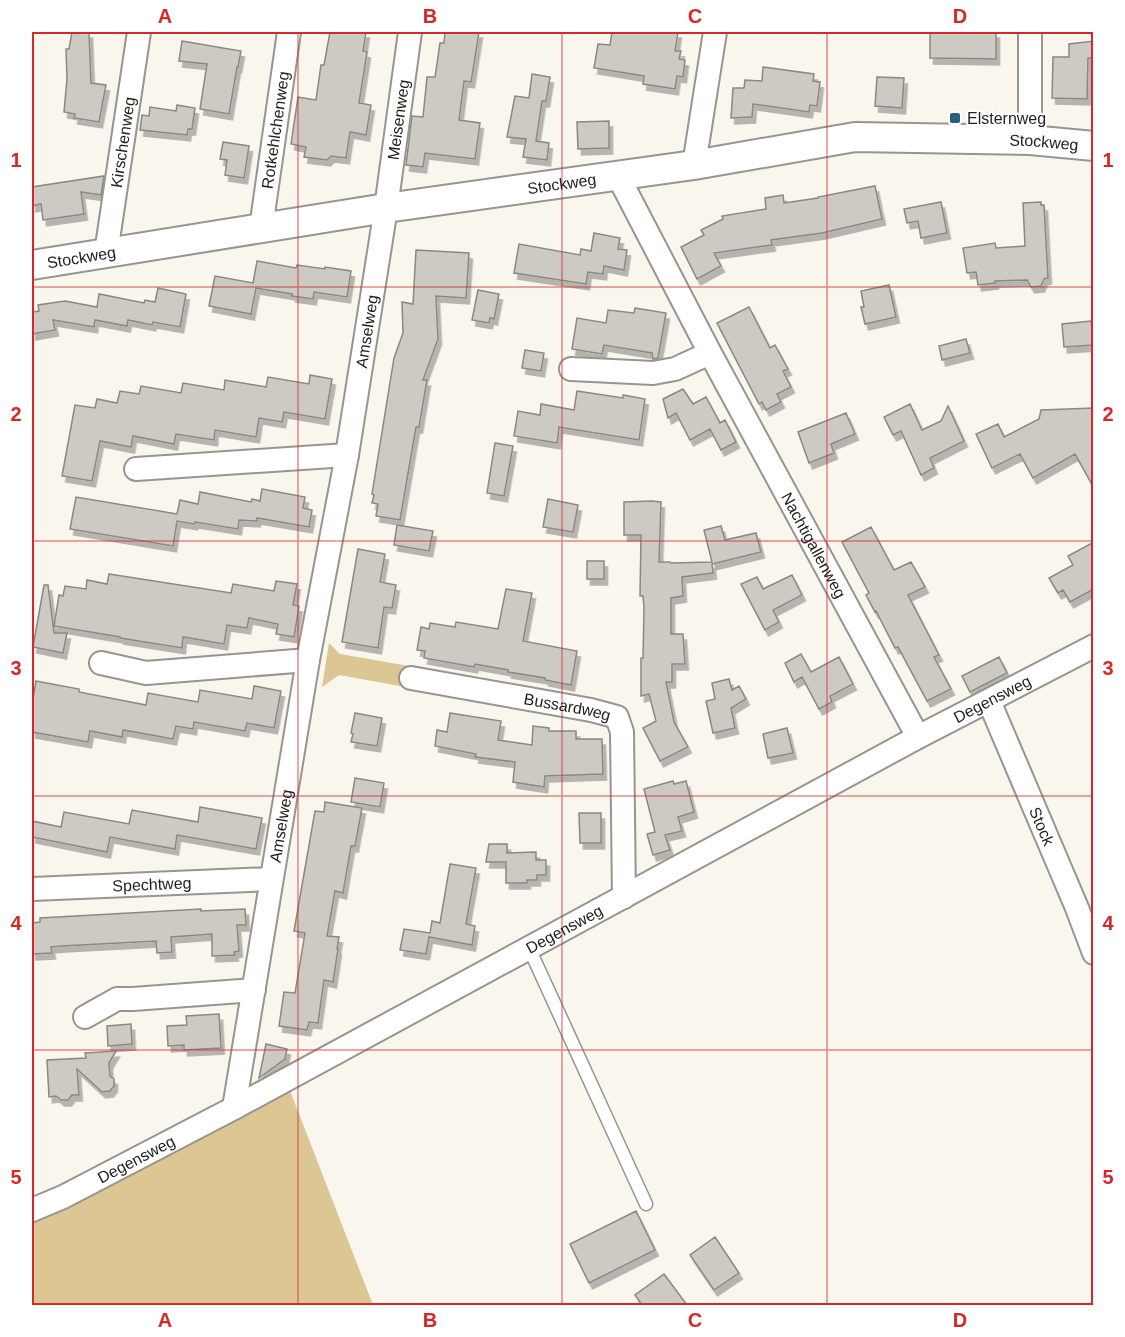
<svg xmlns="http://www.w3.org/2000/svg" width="1125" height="1337" viewBox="0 0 1125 1337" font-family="Helvetica,sans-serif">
	<defs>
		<filter id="shadow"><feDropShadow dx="3.5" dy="6" stdDeviation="0" flood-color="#0004"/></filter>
	</defs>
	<rect width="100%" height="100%" fill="#f9f6ee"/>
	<path fill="#dcc693" d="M329,643L340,654L415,667L411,688L339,675L322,687Z
		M289,1088L373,1305H32V1221L61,1210Z"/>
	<path fill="#cdcac3" stroke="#8b8882" stroke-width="1.5" filter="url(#shadow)" d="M72,32H89L91,83L106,85L99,122L74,118L75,114L64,112L67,79L66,49H69Z
		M330,32H366L363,51L367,52L359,103L371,105L366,135L350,132L346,158L331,156L327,160L304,157L306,147L291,144L298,97L316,100L321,65H324Z
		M445,32H479L471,82L464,81L459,120L480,123L475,159L425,153L423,167L406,165L412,116L423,117L427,77H435L440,43H444Z
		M612,32H678L675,51H681L679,59L685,60L683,77L677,76L675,89L643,84L644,76L594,68L598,44L610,45Z
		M930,32H996V59L930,58Z
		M182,41L241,51L238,67H237L229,114L200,109L207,64L179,61Z
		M1094,41V58H1088L1087,99L1052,98L1053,57H1069V44Z
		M763,67L814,74L813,81L820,82L817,106L810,105L809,112L753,104L752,117L731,118L733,88H744L745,80L762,81Z
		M532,74L550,77L546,101H542L536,141L549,143L547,160L523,157L526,139L507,137L515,96L529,98Z
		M877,77L904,78L902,108L875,106Z
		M177,105L195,108L192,129H188L187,135L140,130L142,115L149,116L150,107L176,111Z
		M609,121V148L578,149L577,122Z
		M223,142L249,146L244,178L225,175L227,160L220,159Z
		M104,176L101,195L81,192L84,214L43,220L41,204L32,206V187Z
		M875,186L882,219L822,233L771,240L772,245L714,253L721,266L697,279L681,247L704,235L701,230L723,219L722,216L766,209L765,198L783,195L784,203L818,198V197Z
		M941,202L947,233L921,238L918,221L907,223L904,209Z
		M1041,202V205H1044L1048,278L1044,279L1041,286L1031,287L1027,280L995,281V283L978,285L976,272L967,273L963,248L995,243L996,248L1025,246L1023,203Z
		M594,233L620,238L618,249L627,250L624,270L604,266L603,274L588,272L586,284L514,273L519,244L580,255L581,249L591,251Z
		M416,250L469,253L466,298L436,296L438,339L423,380H427L419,427H416L400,520L376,516L378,504L372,503L374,495L372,494L394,358L403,333L402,302L413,304Z
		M257,261L296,268L297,265L325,269V267L351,271L347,297L314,292L313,299L292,296V294L256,288L251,314L209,306L215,276L253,283Z
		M889,285L896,317L865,324L861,307H864L861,291Z
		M158,288L186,294L180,327L153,322L152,325L128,320L127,326L95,320L94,327L53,320L55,330L32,334V312L39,311L38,305L65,301L97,307L99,294L144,303L145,300L155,302Z
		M478,290L499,294L494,319L490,318L489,323L472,320Z
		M749,307L770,348L775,345L788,369L783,371L791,387L777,394L781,402L766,410L762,402L759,404L717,323Z
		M635,308L666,313L658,358L653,359L652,353L604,345L602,354L572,349L577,318L606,323L608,310L634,313Z
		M1091,321L1094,345L1064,347L1062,324Z
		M966,339L970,353L942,360L939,346Z
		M525,350L544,353L541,371L522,368Z
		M310,375L332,379L325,419L284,412L282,422L259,418L256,437L215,430L214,440L176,434L174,444L133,436L131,447L100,441L92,481L62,476L75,405L95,408L97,399L117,403L120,391L139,394L141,386L181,393L183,383L224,390L225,380L266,387L268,377L309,384Z
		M683,389L693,404L706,397L720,423L725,420L736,442L721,450L710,429L690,440L676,413L668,418L663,399Z
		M577,391L623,398V395L645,399L639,440L559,427L557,443L514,436L518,411L540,415L541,404L574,410Z
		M910,404L922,430L941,421L948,406L964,441L930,458L934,468L921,475L901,431L893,435L884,417Z
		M1094,408V488L1075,454L1033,478L1020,454L992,468L976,434L998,424L1004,437L1039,419L1041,410Z
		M846,413L855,434L831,444L834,453L809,463L798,432Z
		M495,443L513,446L504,496L487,493Z
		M262,489L305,497L303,508L312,510L309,527L257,518V521L239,520L238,529L195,522L194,524L177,521L173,546L70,529L76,497L177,514L180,500L198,504L200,492L251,502L252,499L260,501Z
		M548,499L578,505L573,532L543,527Z
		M652,501L661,502L659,562H670L671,563L712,562L704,530L721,526L725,540L756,533L761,552L712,564L713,573L682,577L683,596L671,598V634H683L685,664H672V682H666L674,722L688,747L660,761L643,728L656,721L649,694L641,696V658H643L644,606L643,596H640L641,535H624V502Z
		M397,525L433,531L429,551L394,545Z
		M871,527L894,570L911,562L925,587L908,595L939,655L934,657L951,689L927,701L898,647L895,648L876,611L875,612L866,595L869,593L842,542Z
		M1094,542V589L1070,602L1063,590L1058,593L1049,578L1073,565L1068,556Z
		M358,549L385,554L380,582L396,585L392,608L384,607L378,648L342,642Z
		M587,561H604V579H587Z
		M109,574L231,593L233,584L274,591L276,581L297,584L293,605L299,606L294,637L276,634L278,624L249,618L247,628L227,625L224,644L183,637L182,648L120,638V637L54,626L59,595L63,596L65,586L86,589L87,580L107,584Z
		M792,575L802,595L773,610L779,622L765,630L741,584L757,577L763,589Z
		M44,585H48L54,633H67L63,653L33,647Z
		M506,589L532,593L523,641L577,651L571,685L545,680V678L508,672V670L475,664L474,667L424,658L425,651L417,650L421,627L429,629L430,623L455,627L456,622L498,629Z
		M801,654L811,672L839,657L853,684L830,696L832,702L819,709L802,677L794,682L785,663Z
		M999,657L1007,673L970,692L962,676Z
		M729,679L732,690L739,686L746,699L731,708L735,728L713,733L706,701L715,699L712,683Z
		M36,681L79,689V692L146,705L148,693L198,702L200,690L252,699L254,686L281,691L274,728L247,723L245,731L194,722L193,729L176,726L173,739L123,730L122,737L90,731L88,742L32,732V704Z
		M355,713L382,718L377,746L351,742L353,734L351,733Z
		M450,713L501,721L498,740L532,745L533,726L549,728V731H576V739H602L603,774L545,776L544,787L513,782L515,762L475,757L476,754L435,746L437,730L447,732Z
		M787,728L793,753L768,758L763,734Z
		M355,778L384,783L380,807L351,802Z
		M673,781L674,784L686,781L694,812L678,817L682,831L665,835L670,850L653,855L647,834L655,832L644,789Z
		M325,802L362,808L355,846H351L343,893L335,891L327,936L339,937L337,949H338L333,982L324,980L318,1023L309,1022L307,1030L279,1026L284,992L295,993L305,933L294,931L315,811L324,812Z
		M200,807L262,818L256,849L177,835L175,849L110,837L107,852L32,837V821L61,827L64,812L129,824L132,810L198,822Z
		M579,813H601V843H580Z
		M489,844H507V853L536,852V860H546V875H537V880H527V883H506V862H486Z
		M450,864L476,868L466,924L475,926L472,945L429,937L426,954L400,950L404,929L430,933L432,921L440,923Z
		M201,909V911L245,909L246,925H237L239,951L234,952L235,955L212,956V934L171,937L172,952L157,953L156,941L62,946L51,947L52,953L32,954V923L40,922V918Z
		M219,1014L221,1048L184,1050V1045L168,1046L167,1026L187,1025L186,1016Z
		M131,1024L132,1044L108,1046L107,1026Z
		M266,1044L287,1049L285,1059L259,1078Z
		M116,1051L109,1063L110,1076L114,1079V1086L110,1091L102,1092L77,1069L79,1095H72L68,1100H61L56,1096L49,1097L47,1060L86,1058L85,1053Z
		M636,1211L655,1250L589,1283L570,1244Z
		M715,1237L739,1273L714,1290L690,1255Z
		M664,1274L687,1305H642L635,1295Z"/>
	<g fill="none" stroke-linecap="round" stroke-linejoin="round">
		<g stroke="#98958e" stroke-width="15">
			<path id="service" d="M529,948L646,1204"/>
		</g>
		<g stroke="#98958e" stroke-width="26">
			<g id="minor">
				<path d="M1030,32V140"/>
				<path d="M694,165L715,32"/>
				<path id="s1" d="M618,176L710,353L918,737"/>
				<path id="s2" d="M261,228L289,32"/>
				<path id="s3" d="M106,253L139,32"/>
				<path d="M571,369L653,373L675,369L710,353"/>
				<path d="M136,469L347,455"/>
				<path d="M101,663L146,673L308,660"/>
				<path id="s4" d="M411,678L591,710L617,717L622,732L624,897"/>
				<path id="s5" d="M989,701L1077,908L1094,953"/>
				<path id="s6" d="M32,889L271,879"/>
				<path d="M85,1017L117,999H133L254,990"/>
				<path id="s7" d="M234,1108L308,660L347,455L386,208L410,32"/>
				<path id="s8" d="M32,1210L63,1197L234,1108L918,737L1094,646"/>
			</g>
		</g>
		<g stroke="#98958e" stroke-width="32">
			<g id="tertiary">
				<path id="s9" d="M32,265L386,208L694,165L855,137L1030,140L1094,146"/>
			</g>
		</g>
		<use href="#service" stroke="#fff" stroke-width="12"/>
		<use href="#minor" stroke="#fff" stroke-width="22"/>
		<use href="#tertiary" stroke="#fff" stroke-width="28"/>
	</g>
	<path fill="none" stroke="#d62828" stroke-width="1.5" stroke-opacity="0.55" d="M298,32V1306M562,32V1306M827,32V1306M32,287H1094M32,541H1094M32,796H1094M32,1050H1094"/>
	<rect fill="#2c5d7b" stroke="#fff" stroke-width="2" x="949" y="112" width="12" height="12" rx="3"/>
	<g text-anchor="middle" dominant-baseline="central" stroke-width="4.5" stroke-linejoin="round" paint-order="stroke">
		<g font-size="16" fill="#1f1e1c" stroke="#fff" text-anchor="start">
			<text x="967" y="118">Elsternweg</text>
		</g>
		<g font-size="16" fill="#1f1e1c" stroke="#fff">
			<text stroke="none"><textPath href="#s7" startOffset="1002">Meisenweg</textPath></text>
			<text stroke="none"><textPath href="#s2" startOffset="99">Rotkehlchenweg</textPath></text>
			<text stroke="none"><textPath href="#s3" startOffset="112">Kirschenweg</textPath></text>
			<text stroke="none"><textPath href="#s9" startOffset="1022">Stockweg</textPath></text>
			<text stroke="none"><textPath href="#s9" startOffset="536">Stockweg</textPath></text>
			<text stroke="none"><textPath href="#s9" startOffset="50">Stockweg</textPath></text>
			<text stroke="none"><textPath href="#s7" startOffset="788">Amselweg</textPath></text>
			<text stroke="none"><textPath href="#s1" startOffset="418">Nachtigallenweg</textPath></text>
			<text stroke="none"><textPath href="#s8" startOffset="1088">Degensweg</textPath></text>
			<text stroke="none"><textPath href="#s4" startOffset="159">Bussardweg</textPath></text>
			<text stroke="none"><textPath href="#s7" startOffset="286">Amselweg</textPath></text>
			<text stroke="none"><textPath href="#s5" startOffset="136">Stock</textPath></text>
			<text stroke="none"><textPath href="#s6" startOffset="120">Spechtweg</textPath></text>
			<text stroke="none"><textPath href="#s8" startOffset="602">Degensweg</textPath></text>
			<text stroke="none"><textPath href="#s8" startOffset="116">Degensweg</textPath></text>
		</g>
	</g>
	<rect width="1125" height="1337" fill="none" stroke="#ffffff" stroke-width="66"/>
	<rect x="33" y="33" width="1059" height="1271" fill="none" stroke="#d62828" stroke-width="2"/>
	<g font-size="20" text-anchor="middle" font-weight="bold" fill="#d62828">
		<text x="165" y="23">A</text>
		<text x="430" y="23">B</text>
		<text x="695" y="23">C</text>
		<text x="960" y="23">D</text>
		<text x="16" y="167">1</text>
		<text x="1108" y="167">1</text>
		<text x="16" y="421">2</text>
		<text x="1108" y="421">2</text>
		<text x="16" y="675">3</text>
		<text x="1108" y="675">3</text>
		<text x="16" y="930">4</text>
		<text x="1108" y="930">4</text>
		<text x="16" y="1184">5</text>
		<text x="1108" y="1184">5</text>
		<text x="165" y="1327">A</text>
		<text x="430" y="1327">B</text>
		<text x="695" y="1327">C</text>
		<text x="960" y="1327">D</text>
	</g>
</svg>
